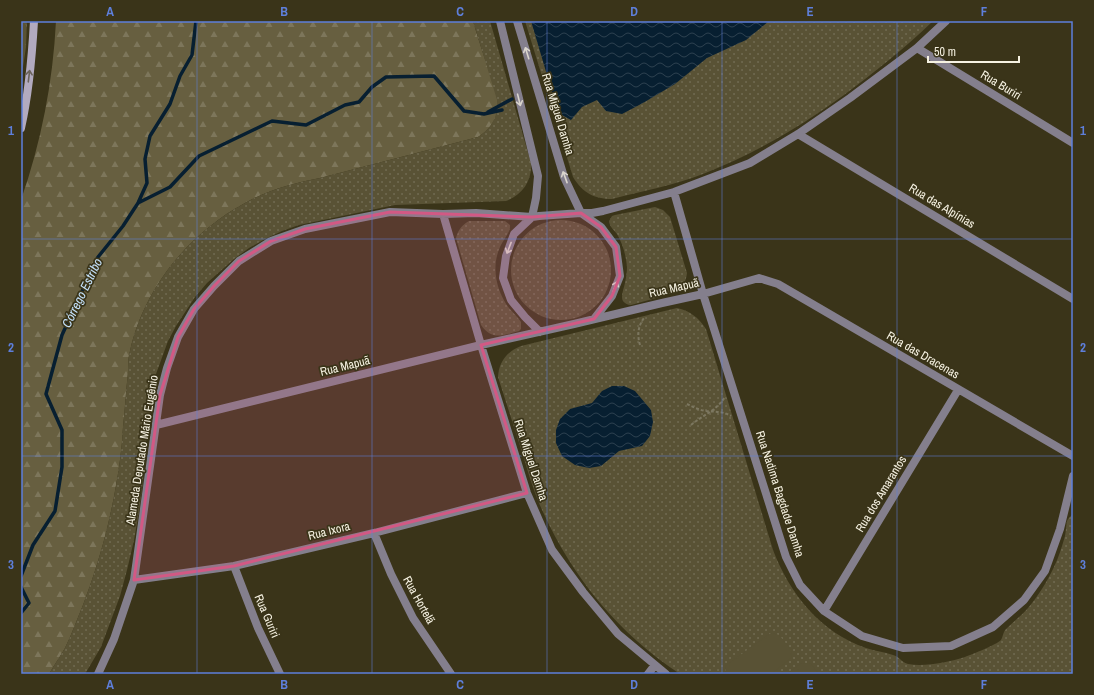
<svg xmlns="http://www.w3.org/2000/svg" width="1094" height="695" viewBox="0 0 1094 695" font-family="'Archivo Narrow',sans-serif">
	<defs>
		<pattern id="grass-tufts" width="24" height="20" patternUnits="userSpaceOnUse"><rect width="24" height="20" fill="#595235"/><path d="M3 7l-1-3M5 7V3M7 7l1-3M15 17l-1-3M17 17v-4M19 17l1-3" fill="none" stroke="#716b52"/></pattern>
		<pattern id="forest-firs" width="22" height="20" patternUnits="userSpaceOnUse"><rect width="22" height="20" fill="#675f40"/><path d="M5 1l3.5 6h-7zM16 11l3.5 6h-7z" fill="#7d765b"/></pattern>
		<pattern id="park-dots" width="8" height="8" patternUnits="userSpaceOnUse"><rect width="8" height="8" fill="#595235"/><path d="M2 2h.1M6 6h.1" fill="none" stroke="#716b52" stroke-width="1.8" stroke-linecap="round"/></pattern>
		<pattern id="water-waves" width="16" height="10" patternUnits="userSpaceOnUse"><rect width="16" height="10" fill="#071f31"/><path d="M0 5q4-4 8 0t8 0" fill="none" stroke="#2c404f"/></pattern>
	</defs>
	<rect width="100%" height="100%" fill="#3a3419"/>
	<path fill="url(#grass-tufts)" d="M21,21H27L26,47L21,80Z"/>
	<path fill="url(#forest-firs)" d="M56,21H473C478,39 484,56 490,74C493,85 498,96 498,107C497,120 489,130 478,137L320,178C294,183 268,190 245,203C189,233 144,288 130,351C128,358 128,365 128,372C126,390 125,409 123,427C122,448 119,470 115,491C108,530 97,568 83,605C77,619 72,634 65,648C60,657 54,665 49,674H21V200C41,143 53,82 56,21Z"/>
	<path fill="url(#park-dots)" d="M473,21H490L531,163C532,181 523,194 506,201L395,205L299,225L282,231L265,239L249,248L234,259L207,283L195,297L176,326L168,341L156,374L145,450L143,481L139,511L134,540L127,570L120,596L101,647L85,674H49C54,665 60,657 65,648C72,634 77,619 83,605C97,568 108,530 115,491C119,470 122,448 123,427C125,409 126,390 128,372C128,365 128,358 130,351C144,288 189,233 245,203C268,190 294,183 320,178L478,137C492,128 498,117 497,100Z
		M525,21H933C905,48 875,72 844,95C800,127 754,154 703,174C674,185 643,191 612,199C594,199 583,193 573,177Z
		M655,207L663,210L670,217L687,273C685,292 671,293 656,298C648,300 639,303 631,305C617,303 623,292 625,283C626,278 627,272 627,267C626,256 623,244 617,234C614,230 609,226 609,221L612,216L615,215Z
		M511 270a50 50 0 1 1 100 0a50 50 0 1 1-100 0Z
		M469,221H505L510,225C511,232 503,240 500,247C491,267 496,291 509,308C513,313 518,317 521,322V329L519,331C503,335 492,341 481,325L456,238C458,230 462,225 469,221Z
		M677,308C690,311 698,317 706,329L773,550C790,594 820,632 866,648C875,651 884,652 893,655C899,656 902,663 908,664C925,667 949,662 965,657C973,654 996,645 1001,640C1003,637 1003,632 1006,629C1013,622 1021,616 1028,608C1038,596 1047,582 1054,567C1059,557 1062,546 1065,536C1066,531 1066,525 1067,521C1068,518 1071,516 1073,514V674H680C619,634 573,578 543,512C534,493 528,472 522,452C514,427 506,402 498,377C499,362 506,352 521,346Z"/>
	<path fill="#595235" d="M771,633L779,635L792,651L791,658L771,674H726L725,666Z
		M802,663L811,664L819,674H786Z"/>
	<path fill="url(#water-waves)" d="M531,21H769L746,40L707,58L675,84L643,103L622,114L606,111L597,100L582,107L571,120L560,114L555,102Z
		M612,386H624L635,391L651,410L653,422L650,436L642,446L619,451L601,466L589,468L575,465L562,456L556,443V430L560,419L570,409L592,403L602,391Z"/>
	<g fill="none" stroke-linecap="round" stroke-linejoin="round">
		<path stroke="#071f31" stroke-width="3.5" d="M488,112L512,99
			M138,203L170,187L199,156L272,121L306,125L345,105L359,102L372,87L386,77L434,76L464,111L484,114L502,110
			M21,576L33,545L55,511L62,467V430L46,394L62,335L98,257L123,226L138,203L147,183L145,159L150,136L170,104L180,76L192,55L196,21
			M21,587L29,603L21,613"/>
		<path stroke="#7c7760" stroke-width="2" stroke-dasharray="3 2" stroke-linecap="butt" d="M640,345C637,335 638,326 644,318
			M687,404C693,407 699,410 706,411C715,412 723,411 731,416
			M691,425C703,415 716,411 725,397"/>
		<path stroke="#847f8d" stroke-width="8" d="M500,21L538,176L536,198L532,217
			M517,21L564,177L581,213L601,227L616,247L620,276L612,296L594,319
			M917,48L1073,143
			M798,134L1073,299
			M674,192L703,294L786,557L800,585L824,611L862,636L903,648L951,646L993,627L1024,600L1045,571L1060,529L1073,476
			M443,214L481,345L527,493L552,550L583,592L618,634L666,674
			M540,332L525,317L511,300L503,278L506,256L514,234L532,217L539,216L581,213H592L603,211L674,192L750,163L798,134L850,98L917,48L946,21
			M156,425L481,345L574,324L662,303L703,294L759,278L778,284L1073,456
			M374,533L391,574L413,618L451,674
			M234,566L258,628L280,674
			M134,580L234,566L374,533L527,493
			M824,611L958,390
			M98,674L114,639L134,580L160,395L167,368L178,337L194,309L214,286L239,261L271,241L305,229L390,212L443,214L476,213L532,217
			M648,674L655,665"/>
		<path stroke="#b2aabf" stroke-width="8" d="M21,128C29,93 32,57 34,21"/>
	</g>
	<defs><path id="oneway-shaft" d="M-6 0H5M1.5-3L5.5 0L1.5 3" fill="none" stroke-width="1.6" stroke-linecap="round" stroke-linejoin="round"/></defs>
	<g stroke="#dad5cd">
		<use href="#oneway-shaft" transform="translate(527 53) rotate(-107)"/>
		<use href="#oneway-shaft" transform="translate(519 100) rotate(76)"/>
		<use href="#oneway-shaft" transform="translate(565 177) rotate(-110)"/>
		<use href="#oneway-shaft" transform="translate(509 248) rotate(111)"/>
		<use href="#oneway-shaft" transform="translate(615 287) rotate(-69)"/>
	</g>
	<use stroke="#6a635b" href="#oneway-shaft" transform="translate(29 76) rotate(-83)"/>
	<path fill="#d25984" fill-opacity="0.2" stroke="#d25984" stroke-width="3" stroke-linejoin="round" d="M390,212L532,217L581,213L601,227L616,247L620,276L612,296L594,319L481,345L527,493L234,566L134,580L160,395L178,337L194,309L214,286L239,261L271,241L305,229Z"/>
	<path fill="none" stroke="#5e7fdb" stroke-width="1" stroke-opacity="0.55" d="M197,21V674M372,21V674M547,21V674M722,21V674M897,21V674M21,239H1073M21,456H1073"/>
	<g text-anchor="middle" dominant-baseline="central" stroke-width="3.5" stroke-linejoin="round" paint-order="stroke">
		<g font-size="12" fill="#f6f2e2" stroke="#3a3419">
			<text transform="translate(1001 85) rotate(31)">Rua Buriri</text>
			<text transform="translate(558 114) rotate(73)">Rua Miguel Damha</text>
			<text transform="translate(942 206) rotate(31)">Rua das Alpínias</text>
			<text transform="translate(674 288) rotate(-13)">Rua Mapuã</text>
			<text transform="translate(923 355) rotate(30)">Rua das Dracenas</text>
			<text transform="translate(345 366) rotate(-14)">Rua Mapuã</text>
			<text transform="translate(142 450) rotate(-81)">Alameda Deputado Mário Eugênio</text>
			<text transform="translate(531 460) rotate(72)">Rua Miguel Damha</text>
			<text transform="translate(780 494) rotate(72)">Rua Nadima Bagdade Damha</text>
			<text transform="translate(881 494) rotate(-59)">Rua dos Amarantos</text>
			<text transform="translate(329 531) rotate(-14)">Rua Ixora</text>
			<text transform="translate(419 600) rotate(61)">Rua Hortelã</text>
			<text transform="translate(267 616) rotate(67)">Rua Guriri</text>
		</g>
		<g font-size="13" font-style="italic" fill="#c5e2fb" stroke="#3a3419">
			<text transform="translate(82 293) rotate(-64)">Córrego Estribo</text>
		</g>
	</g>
	<rect width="1094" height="695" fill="none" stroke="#3a3419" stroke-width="44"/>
	<path d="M928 56v6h91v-6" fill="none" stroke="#f6f2e2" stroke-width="2"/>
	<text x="934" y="56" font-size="12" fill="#f6f2e2" stroke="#3a3419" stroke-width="3" paint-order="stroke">50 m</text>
	<rect x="22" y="22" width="1050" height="651" fill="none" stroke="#5e7fdb" stroke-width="1.5"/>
	<g font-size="13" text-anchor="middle" font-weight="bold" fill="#5e7fdb">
		<text x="110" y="16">A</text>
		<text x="284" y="16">B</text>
		<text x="460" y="16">C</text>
		<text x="634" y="16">D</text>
		<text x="810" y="16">E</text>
		<text x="984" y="16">F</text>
		<text x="11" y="135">1</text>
		<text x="1083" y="135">1</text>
		<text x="11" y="352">2</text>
		<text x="1083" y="352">2</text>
		<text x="11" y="569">3</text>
		<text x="1083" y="569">3</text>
		<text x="110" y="689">A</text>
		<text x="284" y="689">B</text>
		<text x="460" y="689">C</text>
		<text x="634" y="689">D</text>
		<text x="810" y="689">E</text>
		<text x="984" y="689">F</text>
	</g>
</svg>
